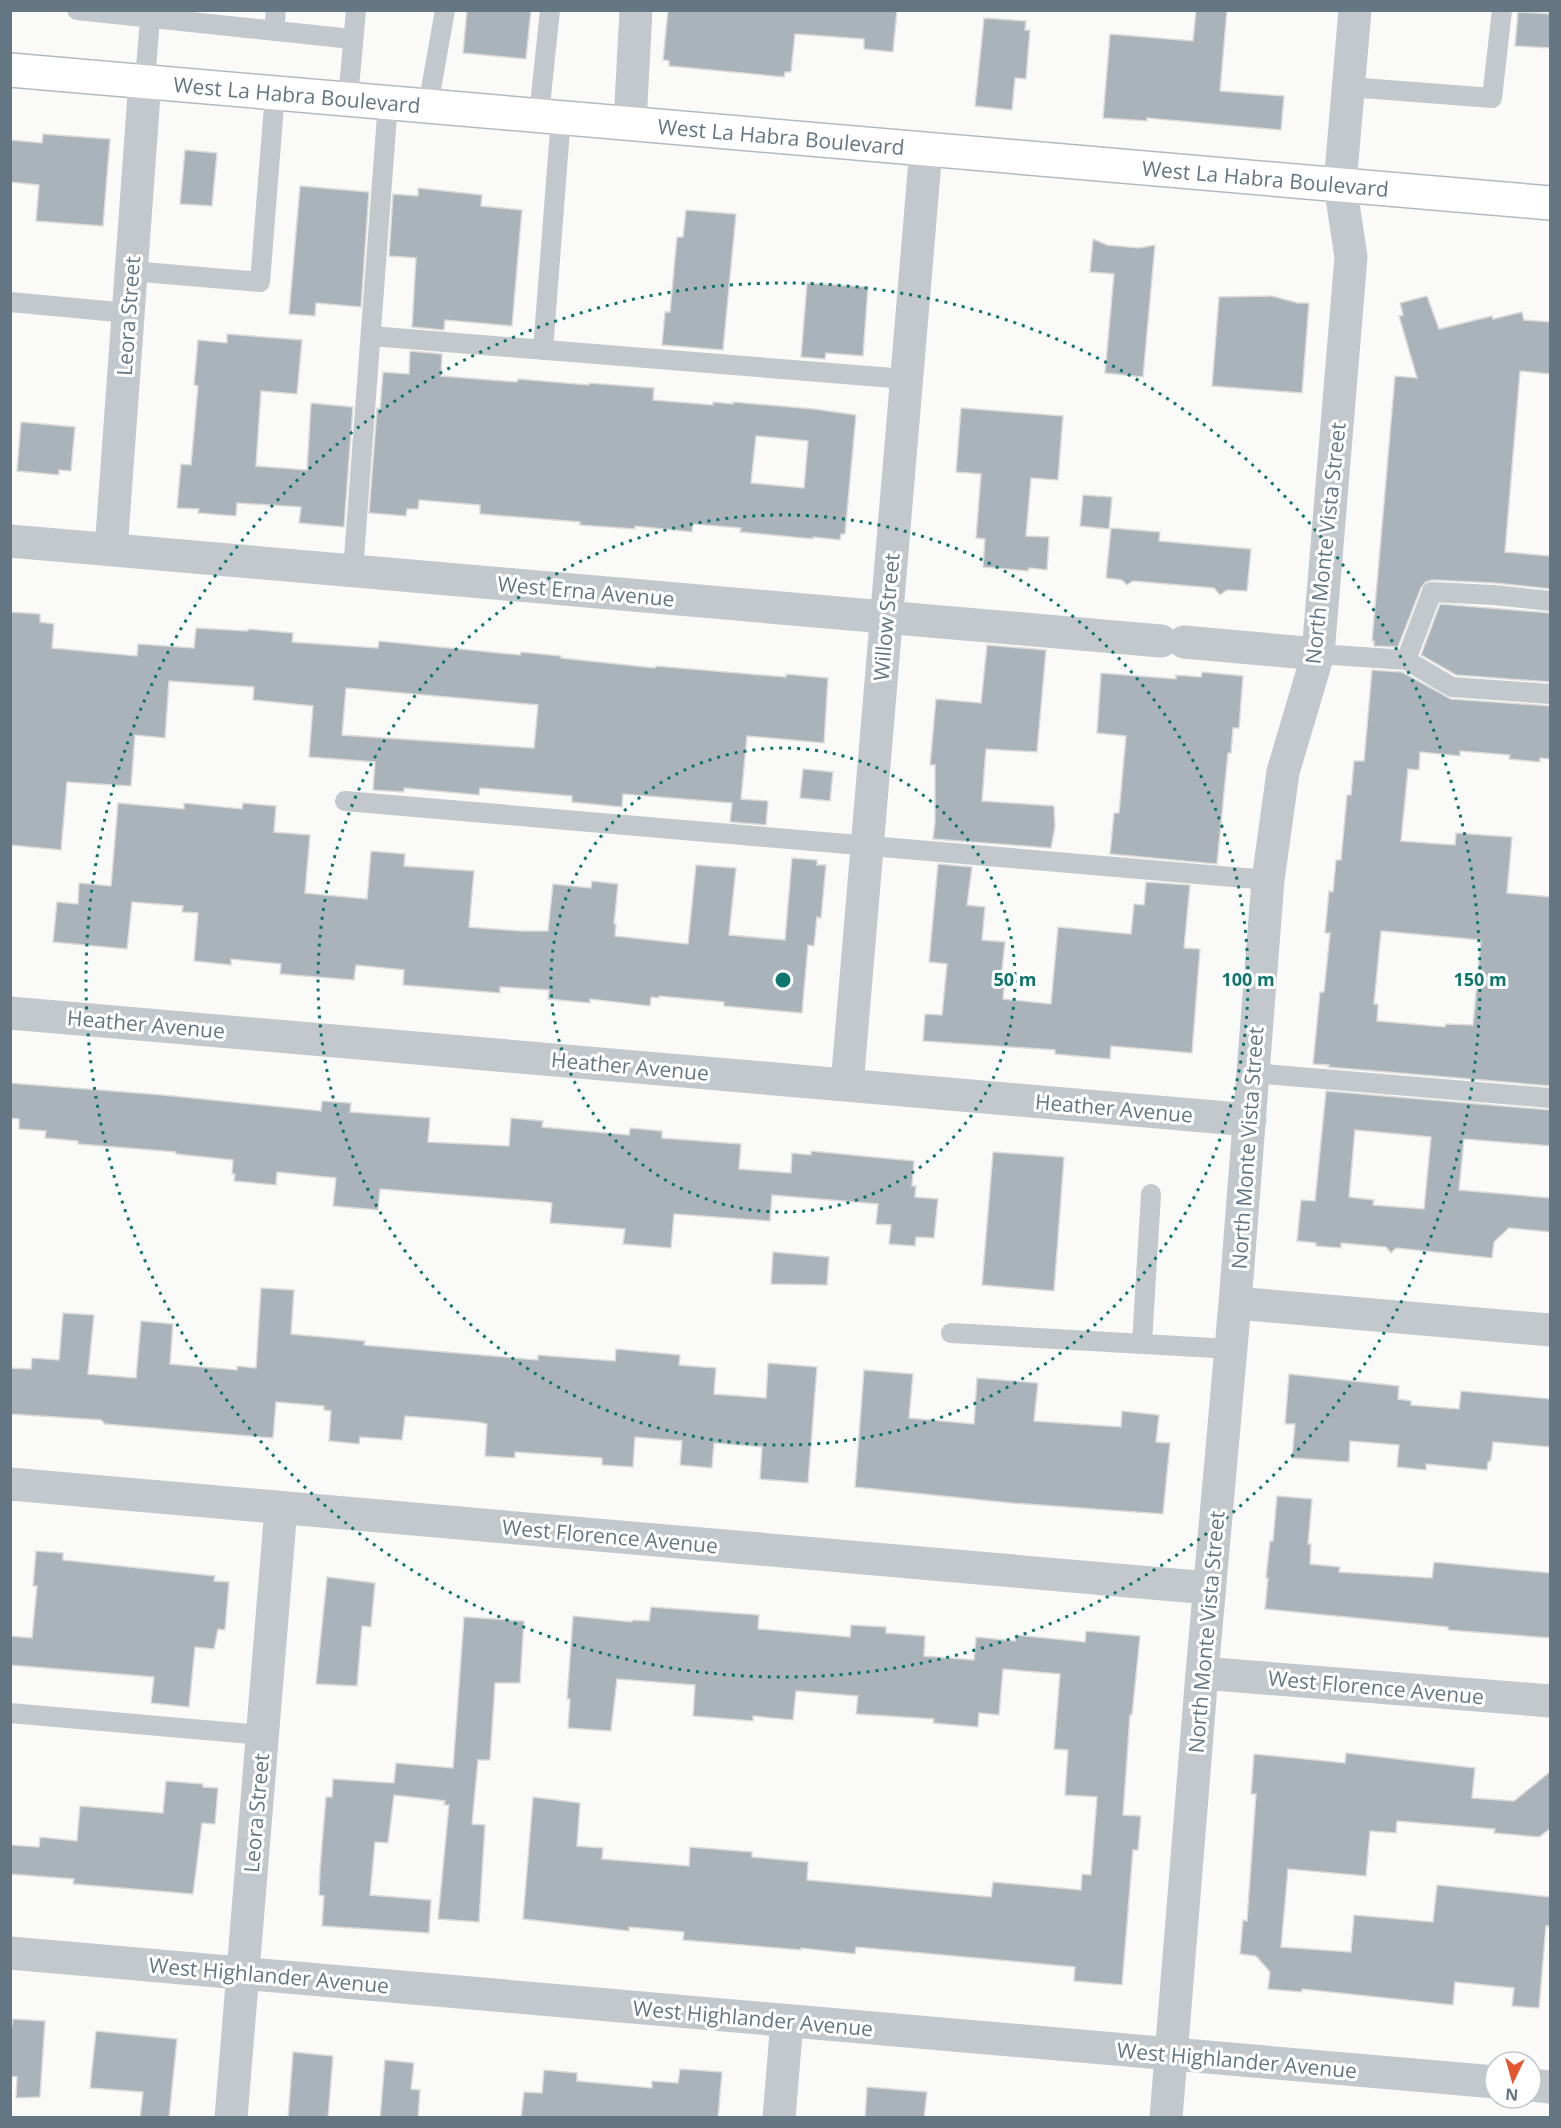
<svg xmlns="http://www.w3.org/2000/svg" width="1561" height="2128" viewBox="0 0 1561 2128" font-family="'Open Sans',sans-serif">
	<rect width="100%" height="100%" fill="#fafaf8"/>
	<path fill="#aab3b9" stroke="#dcdcda" stroke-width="1.5" fill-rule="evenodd" d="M467,10H531L526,59L463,53Z
		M668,10H897L893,52L864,49V39L795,34L791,72H785L784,77L669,66V61L663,60Z
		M1196,10H1227L1220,91L1284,96L1281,130L1147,118V121L1103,118L1110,34L1193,41Z
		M1518,12L1551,14V48L1515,46Z
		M984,18L1026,21L1025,30H1030L1026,79L1015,78L1012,110L975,106Z
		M43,134L110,139L103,226L36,221L39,185L10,182V140L42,143Z
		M185,150L217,153L212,206L180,204Z
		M300,186L369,192L361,307L316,303L315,316L289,314Z
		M418,188L482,195L481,206L522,210L512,326L445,320L444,330L412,327L416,258L389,256L393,194L418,196Z
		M686,210L736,214L723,350L662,345L665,312H670L677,237H683Z
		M1093,239L1107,245L1139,248L1155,245L1143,377L1105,373L1114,274L1090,272Z
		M807,283L868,287L863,356L826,353L825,359L801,357Z
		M1272,296L1298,303H1309L1302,393L1212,386L1219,297Z
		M1427,296L1439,329L1492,316L1493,319L1522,312L1524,320L1551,322V374L1520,371L1505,552L1551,556V589L1495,583L1433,580L1426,582L1421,588L1398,647L1374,646V641H1372L1395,376L1417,378L1399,316L1403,315L1400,303Z
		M227,334L302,340L297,394L261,391L256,466L307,470L311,403L353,407L344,527L299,523L301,507L237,503L236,516L198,513L199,509L177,508L181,464L191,465L198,386L194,385L198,340L227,343Z
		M410,351L442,354L441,376L517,382L518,379L589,385V383L654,388L653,400L713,405V402L733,404V402L814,409L856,415L845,534H841L840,540L813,537V539L740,532L741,528L693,524L692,532L635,526V529L580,525V522L480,514V505L419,500L418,509H407L406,516L369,513L377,408L380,409L383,372L409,374ZM756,436L808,441L804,488L751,483Z
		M961,408L1063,416L1058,480L1031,478L1026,536L1049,537L1047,570L1029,568L1028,571L983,567L985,539L976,538L981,474L956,472Z
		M21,422L75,427L71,471L59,470V475L17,471Z
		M1083,495L1112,497L1109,529L1080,526Z
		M1111,528L1160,532L1159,541L1251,549L1247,591L1227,590L1220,595L1214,588L1133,581L1127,585L1122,580L1106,578Z
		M1440,604L1551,613V682L1456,675L1421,655Z
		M10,612L40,614V622L54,624L52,648L137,656L138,644L194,648L196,628L248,631V629L293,633L292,642L378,648L379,641L520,655L521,652L561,656V658L655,668L656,666L786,677V674L828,678L824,743L747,736L741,799L768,801L766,825L730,822L732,803L623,794L622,807L572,802V796L480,788L479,795L404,788V792L373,790L375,762L309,757L313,706L253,700L254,687L169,681L165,738L135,735L131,786L67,782L61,850L10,845ZM346,688L538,705L534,748L342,735Z
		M987,645L1046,650L1037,752L986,749L982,801L1054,806L1055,827L1051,848L933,839L935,823V765H930L936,699L981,703Z
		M1372,670L1402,672L1451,699L1551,706V759L1540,758V762L1509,759L1510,755L1460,751V756L1420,752L1419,770L1408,769L1401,841L1455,845L1456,833L1512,837L1507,893L1551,897V1086L1328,1067L1329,1065L1313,1064L1320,992H1324L1330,933H1325L1329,891L1333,892L1336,860H1341L1347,795H1351L1354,761H1364ZM1381,931L1481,940L1473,1025L1446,1024L1445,1027L1377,1021L1378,1004H1374Z
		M1202,672L1243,676L1239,728H1233L1231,753H1228L1217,864L1110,854L1114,813H1119L1126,736L1097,733L1101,673L1176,679V675L1201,677Z
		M803,769L833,772L830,801L800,798Z
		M118,803L184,809V803L242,809L243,803L276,806L274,832L310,835L305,893L367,899L371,851L405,854L404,866L474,871L469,927L521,931H548L553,884L591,888L592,881L618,884L614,924H616L615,936L688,944L696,865L736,868L729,935L785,940L792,858L817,860V865H826L821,918L817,917L814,946L808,945L802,1013L724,1006V1002L659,996V998L651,997L650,1006L590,999V1003L548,999L549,990L500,987V993L403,985L404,970L356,965L354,980L280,974L281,964L231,959V965L194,961L198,913L182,912L183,906L132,902L127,949L53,942L57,902L78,904L79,883L111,886Z
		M938,864L972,867L967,905L985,907L982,940L1005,942L1001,980H1005L1003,999L1051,1004L1058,927L1131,934L1134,904L1144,905L1146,882L1190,885L1184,948L1200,949L1192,1053L1111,1046L1110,1059L1055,1054V1050L923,1041L925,1014L942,1015L947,964L929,962Z
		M10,1083L163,1095L321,1111L322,1101L351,1103L350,1112L430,1118L428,1142L509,1146L511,1118L543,1121L542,1127L629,1135L630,1128L662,1131V1138L741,1144L739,1169L791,1173L792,1153L811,1155V1151L914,1161L912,1186H916L915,1197L938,1199L934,1238L916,1237L915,1246L889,1244L891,1225L876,1224L878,1204L772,1195L770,1221L674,1214L671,1248L623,1244L625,1229L550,1223L552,1203L546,1202L380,1189L378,1210L333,1206L336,1178L277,1172L276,1185L234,1181L235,1174H232L233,1160L176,1154V1152L78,1144V1141L45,1138L46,1131L19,1129V1119L10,1118Z
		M1326,1091L1551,1110V1146L1464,1139L1459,1190L1551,1198V1232L1509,1228L1494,1242L1492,1258L1396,1248L1391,1253L1386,1247L1341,1243V1248L1316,1246V1243L1297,1241L1301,1200L1315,1201ZM1355,1130L1431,1137L1424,1209L1373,1205L1374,1200L1349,1197Z
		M993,1152L1064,1157L1054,1291L982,1285Z
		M773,1252L829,1257L827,1285L771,1284Z
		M261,1288L294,1290L291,1334L365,1341L364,1345L538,1360V1355L615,1361L616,1349L680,1355L679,1365L716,1368L714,1394L766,1398L768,1363L817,1367L808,1483L760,1479L762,1447L714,1443L712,1468L680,1465L682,1441L635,1437L633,1467L602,1465V1458L515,1452V1458L485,1456L487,1424L478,1422L405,1416L402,1440L360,1437L359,1444L329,1441L331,1411L324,1410V1406L276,1402L273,1438L105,1424L101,1420L10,1414V1368L31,1369L32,1358L59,1360L63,1313L94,1315L88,1374L136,1378L141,1321L173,1324L170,1364L237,1370V1366L256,1368Z
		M864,1370L913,1374L909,1418L974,1424L977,1378L1038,1383L1034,1421L1121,1427L1122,1411L1159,1415L1156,1442L1170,1443L1163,1514L1011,1503L855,1487Z
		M1289,1374L1399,1386L1398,1399L1411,1401V1405L1459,1409L1461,1391L1551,1399V1447L1493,1442L1491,1460L1488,1462L1487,1470L1426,1464V1470L1397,1467L1399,1445L1350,1441L1349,1462L1292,1458L1295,1424H1285Z
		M1277,1496L1312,1499L1308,1544H1311L1310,1564L1340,1567L1339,1572L1432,1578L1434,1562L1551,1573V1638L1448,1630V1627L1265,1609L1268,1578H1266L1270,1541H1273Z
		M36,1551L63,1553V1560L215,1576L214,1581L229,1582L225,1630L218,1629L214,1649L195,1647L189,1707L151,1703L154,1677L10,1665V1636L32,1638L37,1586H33Z
		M327,1577L375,1583L371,1627L362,1626L357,1686L316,1684Z
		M651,1607L759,1615L758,1629L850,1637L851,1625L886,1627V1633L925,1636L924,1656L974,1660L976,1637L1015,1641L1016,1635L1085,1642L1086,1631L1140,1636L1132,1715H1130L1123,1815L1141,1816L1138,1850H1133L1122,1985L1074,1981L1075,1967L856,1947L855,1954L801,1948V1950L683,1940L684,1932L629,1927V1931L523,1919L533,1797L580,1803L577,1846L603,1848L602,1859L689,1866L690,1847L752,1852V1857L808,1862L807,1880L991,1897L993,1882L1081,1890L1082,1874L1091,1875L1097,1797L1065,1795L1068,1750L1054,1749L1060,1674L1003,1669L999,1715L979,1713L978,1727L933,1723L934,1719L856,1714L858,1696L796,1691L793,1720L753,1716V1721L693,1716L695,1685L617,1679L611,1731L568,1728L570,1699H567L573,1616L632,1622V1620L649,1621Z
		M464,1617L524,1621L520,1683H495L490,1760H478L472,1824L485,1825L479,1922L438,1919L449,1805H444L445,1801L394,1795L388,1843L375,1842L370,1895L431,1900L429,1933L322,1926L324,1896L319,1895L320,1869L326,1797H332L333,1779L394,1783L396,1763L453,1768Z
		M1346,1753L1475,1768L1472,1798L1514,1801L1551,1771V1828L1539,1837L1494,1833L1495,1829L1397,1821L1396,1833L1370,1831L1366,1876L1288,1869L1281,1947L1351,1952L1354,1915L1433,1922L1437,1885L1551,1897V1926H1546L1539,2008L1512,2006L1514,1988L1455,1982L1453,2005L1302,1989V1992L1268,1989L1270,1972L1256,1956L1240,1954L1243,1920L1247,1921L1256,1794H1251L1254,1754L1345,1763Z
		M166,1781L203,1784V1787L218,1788L215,1824L202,1823L193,1894L73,1884L74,1879L10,1874V1845L39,1847L40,1837L77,1841L80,1806L163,1813Z
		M13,2019L45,2021L40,2097L16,2098L17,2077L10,2076V2026H12Z
		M96,2031L177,2039L169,2118H140L143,2092L90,2088Z
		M293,2052L333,2056L328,2118H288Z
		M385,2060L414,2063L411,2089L420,2090L418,2118H380Z
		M680,2069L722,2072L718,2118H521L524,2092L542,2093L544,2070L577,2073V2081L652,2088V2081L678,2083Z
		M867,2087L927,2092L924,2118H865Z"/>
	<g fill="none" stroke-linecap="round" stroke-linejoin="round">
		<g stroke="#b3babf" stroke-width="36">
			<g id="secondary">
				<path id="s1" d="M10,70L1550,203"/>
			</g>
		</g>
		<path stroke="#c3c8cc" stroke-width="20" d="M77,10L352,39
			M274,31L276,10
			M145,81L150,19
			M1349,87L1492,98L1502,10
			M348,99L356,10
			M428,106L445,10
			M539,115L550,10
			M131,271L260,282L275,93
			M10,302L128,313
			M371,336L906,379
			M543,350L561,117
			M353,571L388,102
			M1318,654L1406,660L1452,687L1550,694
			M1406,660L1432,592L1494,595L1550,601
			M345,801L1268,880
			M1253,1073L1550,1098
			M951,1333L1231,1349
			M1142,1343L1151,1194
			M10,1713L262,1735"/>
		<path stroke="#c3c8cc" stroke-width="33" d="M630,123L636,10
			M10,541L1161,641
			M111,550L145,81
			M1184,642L1318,654
			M10,1013L1250,1120
			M847,1085L926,149
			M1235,1303L1550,1330
			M10,1484L1209,1588
			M1202,1673L1550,1701
			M10,1953L1495,2082
			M1531,2085L1550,2087
			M231,2118L281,1508
			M779,2118L787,2021
			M1166,2118L1202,1673L1235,1303L1268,880L1283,772L1318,654L1351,257L1340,184L1355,10"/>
		<use href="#secondary" stroke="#fff" stroke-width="33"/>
	</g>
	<g fill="none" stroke="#0f766e" stroke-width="3" stroke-dasharray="3 6">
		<circle cx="783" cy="980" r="232"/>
		<circle cx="783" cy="980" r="465"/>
		<circle cx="783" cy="980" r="697"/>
	</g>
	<g text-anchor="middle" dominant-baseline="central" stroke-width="6" stroke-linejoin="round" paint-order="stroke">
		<g font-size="21" fill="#657683" stroke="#fff">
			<text stroke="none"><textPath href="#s1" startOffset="288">West La Habra Boulevard</textPath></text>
			<text stroke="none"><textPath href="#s1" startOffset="774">West La Habra Boulevard</textPath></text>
			<text stroke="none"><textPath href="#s1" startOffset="1260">West La Habra Boulevard</textPath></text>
			<text transform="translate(128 316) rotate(-86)">Leora Street</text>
			<text transform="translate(1325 543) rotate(-84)">North Monte Vista Street</text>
			<text transform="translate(586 591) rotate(5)">West Erna Avenue</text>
			<text transform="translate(886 617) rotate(-85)">Willow Street</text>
			<text transform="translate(146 1024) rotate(5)">Heather Avenue</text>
			<text transform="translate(630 1066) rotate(5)">Heather Avenue</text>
			<text transform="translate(1114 1108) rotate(5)">Heather Avenue</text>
			<text transform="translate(1247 1148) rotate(-86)">North Monte Vista Street</text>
			<text transform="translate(610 1536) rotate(5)">West Florence Avenue</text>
			<text transform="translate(1206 1632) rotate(-85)">North Monte Vista Street</text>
			<text transform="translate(1376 1687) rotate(5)">West Florence Avenue</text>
			<text transform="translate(256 1813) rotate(-85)">Leora Street</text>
			<text transform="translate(269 1975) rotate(5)">West Highlander Avenue</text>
			<text transform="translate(753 2018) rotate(5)">West Highlander Avenue</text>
			<text transform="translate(1237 2060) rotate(5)">West Highlander Avenue</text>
		</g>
	</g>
	<circle cx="783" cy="980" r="9" fill="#0f766e" stroke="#fff" stroke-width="3"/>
	<g font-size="18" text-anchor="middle" font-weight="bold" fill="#0f766e" stroke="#fff" stroke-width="6" stroke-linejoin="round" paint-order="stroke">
		<text x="1015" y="986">50 m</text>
		<text x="1248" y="986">100 m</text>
		<text x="1480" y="986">150 m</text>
	</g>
	<rect width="1561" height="2128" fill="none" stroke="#657683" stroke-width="24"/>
	<g transform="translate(1513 2080) rotate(185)"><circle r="28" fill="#ffffff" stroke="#c1c8cd" stroke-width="1.5"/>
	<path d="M0-4.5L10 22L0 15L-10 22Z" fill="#e4572e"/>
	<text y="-9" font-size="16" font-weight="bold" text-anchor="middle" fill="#657683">N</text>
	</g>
</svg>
